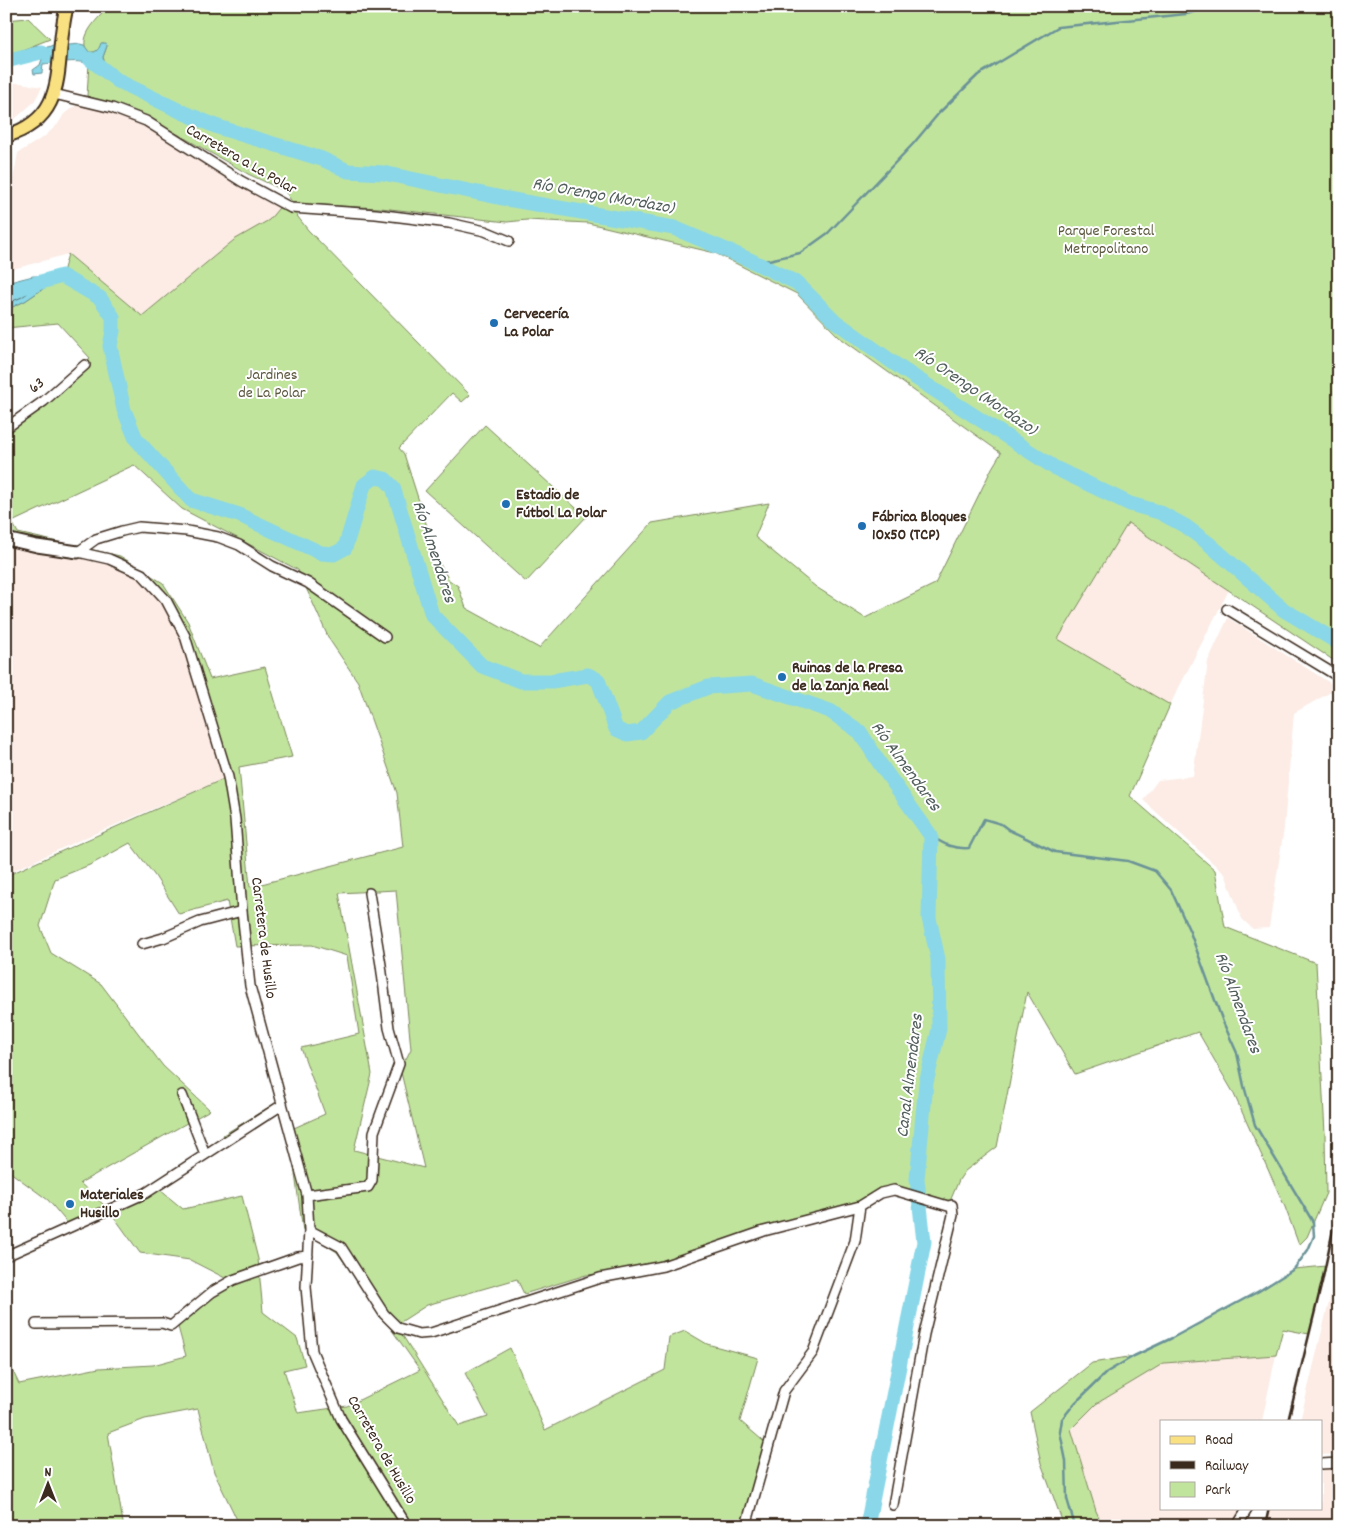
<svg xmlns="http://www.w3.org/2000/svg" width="1345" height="1532" viewBox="0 0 1345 1532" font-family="Dekko,sans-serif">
	<rect width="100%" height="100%" fill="#fff"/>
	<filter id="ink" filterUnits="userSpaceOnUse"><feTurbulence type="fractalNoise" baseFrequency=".02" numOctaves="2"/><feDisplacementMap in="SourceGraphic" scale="10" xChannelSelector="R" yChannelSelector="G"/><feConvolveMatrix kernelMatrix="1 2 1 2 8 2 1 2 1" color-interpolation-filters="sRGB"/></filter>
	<g filter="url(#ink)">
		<path fill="#fcece5" d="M6,83H21L42,87L34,102L6,127Z
			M84,102L146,121L283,203L269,220L253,230L142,316L68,254L6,271V215L18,153L45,136L58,124L64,114L73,107Z
			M1128,523L1229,590L1170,705L1058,639Z
			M6,539L78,552L142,574L166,600L185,636L228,777L82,839L6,874Z
			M1228,618L1338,688L1294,713L1284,828L1269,928L1253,929L1242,919L1225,874L1143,800L1158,780L1193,776L1208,661Z
			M1339,1235V1454L1321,1455V1421H1300L1329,1302Z
			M1276,1355L1262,1421H1161V1508H1248L1237,1526H1103L1096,1511L1071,1429L1096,1404L1164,1363Z
			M1321,1468L1339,1469V1526H1265L1269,1508H1321Z"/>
		<path fill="#c1e49d" stroke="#7e875e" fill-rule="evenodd" d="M109,6H1339V664L1128,523L1058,639L1170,705L1130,796L1215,870L1225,927L1316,963L1325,1134L1326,1193L1307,1237L1299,1245L1285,1207L1233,1092L1198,1032L1075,1074L1027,992L997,1147L965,1171L959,1180L948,1206L894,1190L860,1206L628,1273L586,1275L524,1294L517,1279L427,1305L396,1325L459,1426L488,1417L465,1373L510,1348L545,1430L665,1370L669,1337L685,1331L707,1344L758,1358L740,1421L769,1446L746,1526H240L214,1472L198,1409L145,1419L108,1433L123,1523L125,1526H6V1357L19,1384L99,1368L153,1365L186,1356L175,1316L227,1279L190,1260L140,1253L112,1214L69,1225L48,1200L6,1169V876L228,777L185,636L166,600L142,574L109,559L6,539V427L90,358L58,323L6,328V310L25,301L62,276L68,254L142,316L234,240L269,220L283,203L291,208L308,230L470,395L462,402L452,393L399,448L404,454L438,561L449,580L458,586L466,608L539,648L652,523L769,503L755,537L816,587L865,618L935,584L992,468L1001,453L839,337L797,294L715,253L588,223L527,220L507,222L381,208L299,204L292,202L285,191L248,174L149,118L87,96L89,63L95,65L105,63L103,57L107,46L104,43H102L99,49L95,52H87C78,35 99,18 109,6ZM134,465L182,509L298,570L329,639L358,682L397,793L403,847L250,887L239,767L292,757L265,667L210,679L188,622L163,583L120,556L18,533L12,522ZM130,843L155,876L179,914L227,901L235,946L312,945L347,956L359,1034L301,1048L325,1114L294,1128L284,1098L223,1135L229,1144L279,1113L291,1146L303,1231L337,1252L420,1370L347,1406L298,1413L284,1370L305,1365L297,1338L263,1312L258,1259L242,1196L183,1209L154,1185L105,1206L80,1183L210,1110L163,1066L101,984L51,953L40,926L55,879L92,864ZM396,890L411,1049L406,1059L399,1064L424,1168L354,1150L372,1074L339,893Z
			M28,18L50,39L17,52L6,53V20Z
			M485,425L586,517L526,582L425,491Z
			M1326,1266L1309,1334L1283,1329L1276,1355L1164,1363L1096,1404L1071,1429L1096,1511L1103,1526H1064L1041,1463L1030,1412L1092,1363L1134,1356L1172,1338L1259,1291L1294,1269Z"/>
		<path fill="#89d7e8" stroke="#6a9297" d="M58,43L69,45L80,44L84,45L90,53C97,52 99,49 101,43H106L107,46L103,57L105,69C81,58 69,62 43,64L42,73L34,74L33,70L40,65L42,59L41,58L37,59L33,57L25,61L21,52L37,45L48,47Z
			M33,276H62L25,301L6,310V283Z"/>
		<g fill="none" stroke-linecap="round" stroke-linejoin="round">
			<path stroke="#5a6f6f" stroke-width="1" d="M6,287L40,281L42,283L22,297L6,304"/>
			<path stroke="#6a9297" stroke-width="2.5" d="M752,261L769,260L800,253L828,233L913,144L939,113L978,75L1058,27L1186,14L1220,6
				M931,836C945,845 953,849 969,848L984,819L1001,824L1009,830L1055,852L1128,861L1155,871L1171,890L1190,932L1223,1022L1237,1053L1244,1086L1255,1125L1313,1222L1314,1236L1308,1250L1294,1269L1259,1291L1172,1338L1134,1356L1107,1372L1075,1403L1062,1419L1060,1432L1066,1461L1067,1499L1075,1526"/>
			<path stroke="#89d7e8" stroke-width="15" d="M90,59L118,81L182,112L218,127L322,159L348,171L383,173L507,199L674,228L752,261L797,283L835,321L902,369L1055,468L1130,504L1159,512L1185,526L1208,543L1284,610L1339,643
				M6,61L41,52
				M6,292L62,276L100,298L113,317V331L110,346L124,410L136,439L191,500L239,515L321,553L334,554L345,548L364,485L375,477L385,479L393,487L432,615L482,666L521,681H552L588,675L598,680L616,729L627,734L641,732L670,702L708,687L752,684L830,711L860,732L880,764L931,836L929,918L938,959L939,1029L926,1083L917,1179L924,1242L867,1526"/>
			<g stroke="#3b2a1e" stroke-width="12">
				<path id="street" d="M54,94L112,108L146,121L241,181L291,208L376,214L449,223L485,231L509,241
					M6,428L44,401L85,365
					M78,552L109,559L142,574L166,600L185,636L228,777L235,819L242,911L250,986L307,1195L309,1230L306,1287L312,1351L341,1419L407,1526
					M78,552L96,539L122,531L139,527L187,531L218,537L239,545L272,566L308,583L385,637
					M1227,609L1339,677
					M142,944L163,938L200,922L242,911
					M182,1095L205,1154
					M307,1195L368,1187L372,1180L374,1132L399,1064L389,1028L381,965L369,893
					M309,1230L341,1247L384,1314L398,1328L419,1334L431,1333L600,1278L663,1266L764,1231L860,1206L881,1193L894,1190L948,1206L952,1205L953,1215L924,1334L893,1505
					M6,1256L146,1193L282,1105
					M36,1324L162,1323L171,1326L212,1292L233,1280L298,1257L308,1256
					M1321,1464L1339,1463
					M746,1526L784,1391L813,1352L855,1241L860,1206
					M1237,1526L1248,1508"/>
			</g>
			<g stroke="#3b2a1e" stroke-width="15">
				<path id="secondary" d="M6,539L37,546L78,552"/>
			</g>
			<g stroke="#3b2a1e" stroke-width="16">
				<path id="primary" d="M6,136C74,116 52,58 67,6"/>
			</g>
			<use href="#street" stroke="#fff" stroke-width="9"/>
			<use href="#secondary" stroke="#fff" stroke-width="11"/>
			<use href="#primary" stroke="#f9e181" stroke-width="12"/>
			<path stroke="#3b2a1e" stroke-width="2.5" d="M1288,1421L1322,1282L1339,1201
				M1265,1526L1269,1508"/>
		</g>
	</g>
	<g fill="#1f6fb2" stroke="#fff" stroke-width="2">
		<circle cx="494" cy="323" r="5"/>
		<circle cx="506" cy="504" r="5"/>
		<circle cx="862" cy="526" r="5"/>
		<circle cx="782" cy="677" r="5"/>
		<circle cx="70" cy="1204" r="5"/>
	</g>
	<g text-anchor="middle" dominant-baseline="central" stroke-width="4" stroke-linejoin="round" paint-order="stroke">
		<g font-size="16" fill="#3b2a1e" stroke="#fff">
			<text transform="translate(241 160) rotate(30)">Carretera a La Polar</text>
			<text transform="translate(37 386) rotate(-39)">63</text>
			<text transform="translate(263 938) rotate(83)">Carretera de Husillo</text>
			<text transform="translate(381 1450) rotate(60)">Carretera de Husillo</text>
		</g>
		<g font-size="16" fill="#5c583e" stroke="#fff">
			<text x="1106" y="231">Parque Forestal<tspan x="1106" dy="18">Metropolitano</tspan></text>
			<text x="272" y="375">Jardines<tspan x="272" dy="18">de La Polar</tspan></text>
		</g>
		<g font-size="16" font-weight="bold" fill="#3b2a1e" stroke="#fff" text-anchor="start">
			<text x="504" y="314">Cervecería<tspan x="504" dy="18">La Polar</tspan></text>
			<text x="516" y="495">Estadio de<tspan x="516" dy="18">Fútbol La Polar</tspan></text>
			<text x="872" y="517">Fábrica Bloques<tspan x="872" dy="18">10x50 (TCP)</tspan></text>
			<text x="792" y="668">Ruinas de la Presa<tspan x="792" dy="18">de la Zanja Real</tspan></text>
			<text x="80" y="1195">Materiales<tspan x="80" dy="18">Husillo</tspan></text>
		</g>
		<g font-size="18" font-style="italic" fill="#525e5b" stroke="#fff">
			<text transform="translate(603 197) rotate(10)">Río Orengo (Mordazo)</text>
			<text transform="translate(975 392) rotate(34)">Río Orengo (Mordazo)</text>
			<text transform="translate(433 552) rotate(72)">Río Almendares</text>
			<text transform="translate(905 767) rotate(54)">Río Almendares</text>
			<text transform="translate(1237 1003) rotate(70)">Río Almendares</text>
			<text transform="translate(911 1076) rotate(-83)">Canal Almendares</text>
		</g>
	</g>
	<rect width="1345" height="1532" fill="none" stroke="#fff" stroke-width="25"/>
	<rect x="12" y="12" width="1320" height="1507" fill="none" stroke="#3b2a1e" stroke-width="2" filter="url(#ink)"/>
	<rect x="1160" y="1420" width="162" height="90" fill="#ffffff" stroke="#b1aaa5"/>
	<rect x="1170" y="1436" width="25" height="8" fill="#f9e181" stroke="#b1aaa5"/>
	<text x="1205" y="1444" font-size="15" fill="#3b2a1e">Road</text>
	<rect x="1170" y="1461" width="25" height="8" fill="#3b2a1e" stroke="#b1aaa5"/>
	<text x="1205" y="1470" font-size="15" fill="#3b2a1e">Railway</text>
	<rect x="1170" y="1482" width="25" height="15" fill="#c1e49d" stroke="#b1aaa5"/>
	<text x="1205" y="1494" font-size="15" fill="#3b2a1e">Park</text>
	<g transform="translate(48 1484)" stroke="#ffffff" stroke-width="4" paint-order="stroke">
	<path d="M0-4L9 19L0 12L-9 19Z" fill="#3b2a1e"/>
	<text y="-8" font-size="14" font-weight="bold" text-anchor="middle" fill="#3b2a1e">N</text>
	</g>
</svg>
